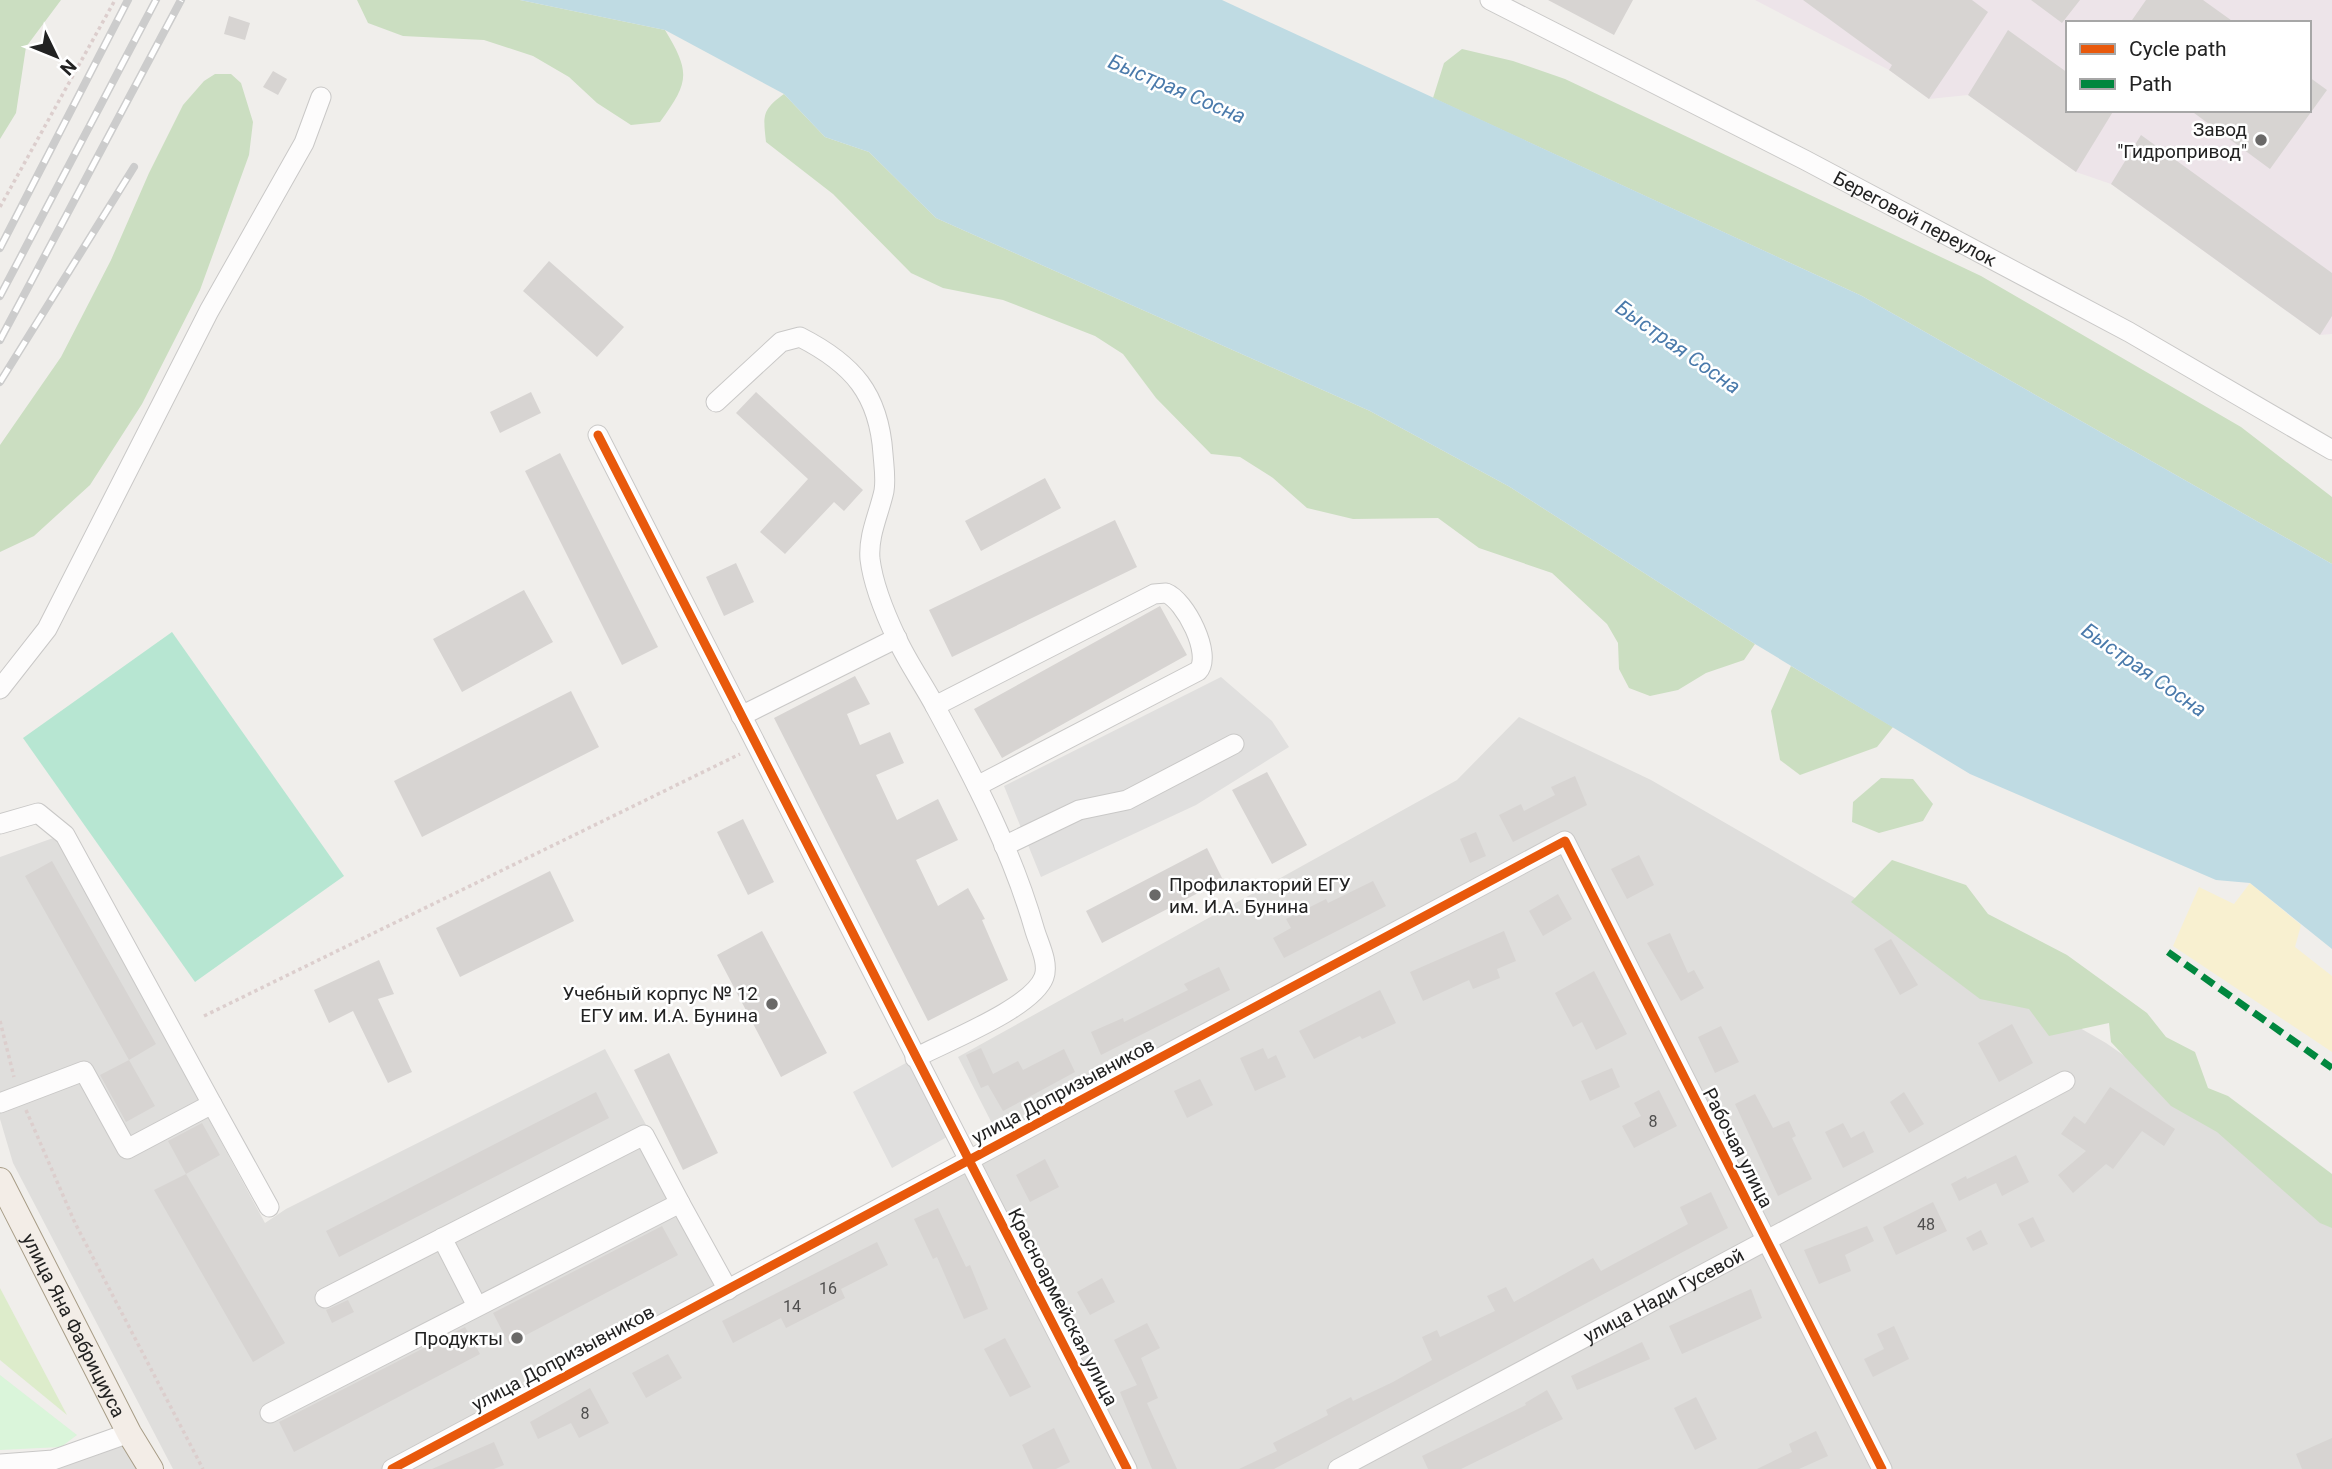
<svg xmlns="http://www.w3.org/2000/svg" width="2332" height="1469" viewBox="0 0 2332 1469" font-family="Roboto,sans-serif">
	<rect width="100%" height="100%" fill="#f0eeeb"/>
	<path fill="#dfdedc" d="M1519,717L1651,780L2106,1043L2332,1201V1469H173L13,1163L0,1119V857L56,837L265,1223L286,1209L605,1049L718,1258L735,1285L1002,1143L958,1057L1457,780Z
		M129,1433L151,1469H0Z"/>
	<path fill="#ede4e9" fill-rule="evenodd" d="M1755,0H2332V334L2320,335L2111,184L2076,172L1968,95L1929,99L1889,70ZM2068,23H2309V110H2068Z"/>
	<path fill="#ddeccb" d="M0,1288L67,1415L0,1360Z"/>
	<path fill="#cbdec1" d="M0,0H61L26,47L16,113L0,139Z
		M357,0H520L665,30C691,73 689,82 660,122L631,125L597,103L569,77L533,56L484,40L403,36L368,23Z
		M1462,49L1513,61L1565,79L1981,276L2241,427L2332,497V564L1862,296L1433,98L1444,63Z
		M215,74H231L241,83L253,122L249,155L200,290L142,404L90,485L34,536L0,552V445L61,357L111,260L149,173L183,105L204,81Z
		M784,94L825,137L869,152L936,218L1370,411L1510,487L1755,644L1744,660L1706,673L1678,690L1650,696L1629,688L1619,669L1618,643L1607,624L1552,573L1479,548L1438,518L1353,519L1307,508L1273,478L1240,457L1211,454L1156,398L1123,354L1095,336L1003,300L943,288L911,273L833,194L766,142C763,115 762,110 784,94Z
		M1791,666L1893,727L1877,747L1800,775L1780,760L1771,711Z
		M1881,778L1913,779L1933,804L1923,821L1879,833L1852,822L1853,802Z
		M1892,860L1966,885L1988,914L2067,955L2147,1013L2166,1037L2195,1052L2208,1088L2228,1096L2332,1174V1228L2320,1223L2217,1132L2171,1106L2111,1042L2109,1023L2049,1036L2029,1009L1980,999L1851,902Z"/>
	<path fill="#f8f0d0" d="M2250,883L2301,925L2295,947L2332,976V1052L2173,946L2199,887L2234,904Z"/>
	<path fill="#daf5da" d="M0,1375L77,1435L61,1447L0,1450Z"/>
	<path fill="#b7e6d2" d="M172,632L344,876L195,982L23,738Z"/>
	<path fill="#e0dfde" d="M1221,677L1272,721L1289,747L1196,805L1041,877L1004,786Z
		M915,1058L954,1133L892,1168L853,1092Z"/>
	<path fill="#bfdbe3" d="M520,0H1222L1862,296L2332,564V949L2250,883L2216,880L1970,774L1755,644L1510,487L1370,411L936,218L869,152L825,137L784,94L665,30Z"/>
	<path fill="#d7d4d2" d="M1548,0H1633L1614,35Z
		M1803,0H1972L1988,12L1929,99L1889,70L1892,65Z
		M2031,0H2080L2062,23Z
		M2146,0H2203L2235,23H2130Z
		M229,16L250,23L245,40L224,34Z
		M2008,30L2068,73V110H2114L2076,172L1968,95Z
		M273,71L287,79L278,95L263,87Z
		M2309,77L2327,90L2270,169L2190,110H2309Z
		M2141,135L2332,273V316L2320,335L2111,184Z
		M549,261L624,327L597,357L523,291Z
		M531,392L541,413L500,433L490,412Z
		M756,392L863,490L844,511L834,502L785,554L760,532L808,479L736,413Z
		M560,453L658,647L622,665L525,471Z
		M1045,478L1061,508L981,551L965,521Z
		M1115,520L1137,567L952,657L929,610Z
		M736,563L754,602L724,616L706,577Z
		M524,590L553,642L462,692L433,639Z
		M1160,606L1187,655L1002,758L974,709Z
		M855,676L870,704L847,714L860,745L890,732L904,763L876,775L897,820L938,799L958,840L916,860L938,906L968,888L985,919L982,920L1008,980L928,1021L774,718Z
		M571,691L599,747L422,837L394,781Z
		M1267,772L1307,845L1272,864L1232,790Z
		M1575,776L1587,805L1513,842L1499,815L1521,804L1524,811L1555,795L1551,787Z
		M743,819L774,882L748,895L717,832Z
		M1476,832L1486,856L1470,863L1460,839Z
		M1207,848L1223,880L1102,943L1086,911Z
		M1639,855L1654,885L1627,899L1611,869Z
		M52,861L156,1044L129,1060L25,876Z
		M550,871L574,921L460,977L436,928Z
		M1373,881L1386,906L1284,958L1273,938L1291,928L1286,919L1326,899L1328,903Z
		M1558,894L1572,919L1543,936L1529,911Z
		M762,931L827,1053L781,1077L717,955Z
		M1504,931L1516,961L1497,969L1500,978L1473,989L1469,980L1423,1001L1410,972Z
		M1670,933L1688,973L1694,970L1704,988L1681,1001L1647,943Z
		M1891,939L1918,985L1900,995L1874,949Z
		M379,960L394,994L378,999L412,1072L388,1083L353,1011L329,1023L314,990Z
		M1219,967L1230,990L1101,1055L1091,1032L1123,1018L1124,1022L1188,990L1184,984Z
		M1594,971L1627,1034L1596,1050L1582,1022L1573,1027L1555,993Z
		M1380,990L1396,1023L1362,1039L1360,1036L1314,1059L1299,1031Z
		M2012,1024L2033,1063L1999,1082L1978,1043Z
		M1721,1026L1739,1062L1715,1073L1698,1037Z
		M981,1048L993,1074L1018,1061L1023,1070L1064,1049L1075,1072L1003,1111L988,1085L981,1088L966,1055Z
		M1263,1048L1268,1059L1276,1055L1286,1077L1255,1091L1240,1058Z
		M669,1053L718,1153L683,1170L634,1070Z
		M129,1060L155,1106L126,1122L100,1075Z
		M1612,1068L1620,1087L1590,1101L1581,1081Z
		M1200,1079L1213,1105L1187,1118L1174,1091Z
		M2110,1087L2175,1129L2164,1146L2142,1131L2113,1169L2106,1164L2073,1193L2058,1175L2086,1151L2061,1134L2074,1116L2085,1124Z
		M1659,1090L1677,1126L1634,1148L1622,1126L1641,1116L1634,1103Z
		M596,1092L609,1118L339,1257L326,1231Z
		M1904,1092L1924,1124L1909,1133L1890,1102Z
		M1755,1094L1773,1128L1789,1121L1796,1136L1792,1138L1812,1179L1778,1196L1735,1104Z
		M202,1123L220,1155L186,1174L168,1141Z
		M1843,1123L1851,1138L1864,1131L1874,1152L1843,1168L1825,1132Z
		M2016,1155L2029,1182L2002,1196L1996,1183L1959,1201L1951,1184L1966,1176L1967,1179Z
		M1045,1159L1059,1187L1030,1202L1016,1175Z
		M186,1174L285,1343L253,1362L154,1190Z
		M1711,1192L1728,1228L1274,1469H1239L1277,1451L1273,1443L1328,1415L1326,1410L1351,1397L1353,1401L1393,1382L1432,1360L1422,1337L1437,1330L1440,1337L1495,1311L1487,1296L1506,1287L1514,1302L1593,1258L1601,1271L1688,1224L1680,1207Z
		M1933,1202L1947,1231L1896,1255L1883,1227Z
		M938,1208L966,1267L970,1265L988,1309L964,1319L937,1257L933,1259L914,1219Z
		M2033,1217L2045,1241L2031,1248L2018,1224Z
		M662,1226L678,1255L509,1344L493,1313Z
		M1867,1226L1874,1241L1845,1255L1851,1271L1819,1284L1804,1250Z
		M1981,1230L1988,1244L1973,1251L1966,1238Z
		M877,1242L888,1265L841,1289L845,1298L786,1328L781,1318L733,1343L722,1321Z
		M1102,1278L1115,1302L1090,1315L1077,1292Z
		M1751,1289L1762,1318L1682,1354L1669,1326Z
		M348,1300L354,1312L332,1323L326,1310Z
		M1147,1323L1160,1348L1141,1358L1158,1398L1147,1403L1177,1469H1152L1120,1392L1137,1385L1114,1340Z
		M1894,1326L1909,1359L1873,1377L1864,1359L1884,1349L1877,1334Z
		M465,1327L480,1354L294,1452L279,1422Z
		M1005,1338L1031,1387L1010,1397L984,1349Z
		M1642,1342L1650,1359L1577,1390L1571,1376Z
		M668,1354L682,1378L646,1398L632,1373Z
		M590,1388L609,1423L579,1438L571,1423L538,1439L530,1422Z
		M1547,1390L1563,1419L1461,1469H1428L1422,1456L1526,1405L1525,1403Z
		M1696,1397L1717,1439L1695,1450L1674,1408Z
		M1054,1428L1070,1462L1056,1469H1033L1022,1445Z
		M1816,1431L1828,1456L1799,1469H1757L1792,1452L1789,1444Z
		M2332,1438V1469H2302L2296,1454Z
		M494,1442L504,1465L494,1469H432Z"/>
	<g fill="none" stroke-linecap="round" stroke-linejoin="round">
		<g stroke="#c9c8c7" stroke-width="21">
			<g id="minor">
				<path id="s1" d="M1490,0L1805,160L2129,332L2332,450"/>
				<path d="M716,402L781,342L800,337C853,364 879,394 883,454C884,467 886,479 884,491C879,514 868,535 870,559C873,584 886,616 897,639C908,663 924,685 936,708C975,780 1013,853 1035,931C1039,944 1049,963 1044,977C1033,1008 945,1042 915,1058"/>
				<path d="M598,435L1127,1469"/>
				<path d="M0,689L47,629L209,311L304,143L321,97"/>
				<path d="M935,706L1154,594L1166,593C1185,600 1213,655 1198,671L977,786"/>
				<path d="M741,716L897,638"/>
				<path d="M0,824L38,813L65,835L212,1104"/>
				<path d="M1004,846L1079,810L1127,800L1234,744"/>
				<path d="M0,1103L84,1071L127,1149L212,1104L269,1207"/>
				<path d="M442,1238L477,1306"/>
				<path d="M325,1298L644,1135L680,1203"/>
				<path d="M270,1413L680,1203L728,1290"/>
				<path d="M0,1464L53,1460L129,1433"/>
				<path d="M392,1469L1565,841L1882,1469"/>
				<path id="s2" d="M1338,1469L2065,1081"/>
			</g>
		</g>
		<g stroke="#a79c86" stroke-width="26">
			<g id="major">
				<path id="s3" d="M0,1180L129,1433L151,1469"/>
			</g>
		</g>
		<path stroke="#dccecd" stroke-width="3.5" stroke-dasharray="3.5 3.5" stroke-linecap="butt" d="M0,207L115,0
			M204,1016L740,754
			M0,1021L14,1077
			M26,1110L75,1223L203,1469"/>
		<use href="#minor" stroke="#fdfcfc" stroke-width="19"/>
		<use href="#major" stroke="#f3ede7" stroke-width="24"/>
		<g stroke="#ccc" stroke-width="8">
			<path id="rail" d="M0,248L128,0
				M0,296L156,0
				M0,340L181,0
				M0,382L134,167"/>
		</g>
		<use href="#rail" stroke="#fff" stroke-width="5" stroke-dasharray="16" stroke-linecap="butt"/>
		<path stroke="#00873e" stroke-width="7" stroke-dasharray="14 7" stroke-linecap="butt" d="M2168,952L2332,1068"/>
		<g stroke="#fff" stroke-width="13">
			<path id="cycleway" d="M598,435L1127,1469
				M392,1469L1565,841L1882,1469"/>
		</g>
		<use href="#cycleway" stroke="#e8590c" stroke-width="9"/>
	</g>
	<g fill="#6a6968" stroke="#fff" stroke-width="2.5">
		<circle cx="2261" cy="140" r="7"/>
		<circle cx="1155" cy="895" r="7"/>
		<circle cx="772" cy="1004" r="7"/>
		<circle cx="517" cy="1338" r="7"/>
	</g>
	<g text-anchor="middle" dominant-baseline="central" stroke-width="5" stroke-linejoin="round" paint-order="stroke">
		<g font-size="16" fill="#4f4e4e">
			<text x="1653" y="1121">8</text>
			<text x="1926" y="1224">48</text>
			<text x="828" y="1288">16</text>
			<text x="792" y="1306">14</text>
			<text x="585" y="1413">8</text>
		</g>
		<g font-size="19" fill="#222" stroke="#fff" text-anchor="end">
			<text x="2247" y="129">Завод<tspan x="2247" dy="22">"Гидропривод"</tspan></text>
			<text x="1169" y="884" text-anchor="start">Профилакторий ЕГУ<tspan x="1169" dy="22">им. И.А. Бунина</tspan></text>
			<text x="758" y="993">Учебный корпус № 12<tspan x="758" dy="22">ЕГУ им. И.А. Бунина</tspan></text>
			<text x="503" y="1338">Продукты</text>
		</g>
		<g font-size="19" fill="#222" stroke="#fff">
			<text stroke="none"><textPath href="#s1" startOffset="478">Береговой переулок</textPath></text>
			<text transform="translate(1063 1091) rotate(-28)">улица Допризывников</text>
			<text transform="translate(1738 1148) rotate(63)">Рабочая улица</text>
			<text stroke="none"><textPath href="#s2" startOffset="369">улица Нади Гусевой</textPath></text>
			<text transform="translate(1063 1307) rotate(63)">Красноармейская улица</text>
			<text stroke="none"><textPath href="#s3" startOffset="163">улица Яна Фабрициуса</textPath></text>
			<text transform="translate(563 1358) rotate(-28)">улица Допризывников</text>
		</g>
		<g font-size="21" font-style="italic" fill="#4a7aab" stroke="#fff">
			<text transform="translate(1177 89) rotate(23)">Быстрая Сосна</text>
			<text transform="translate(1678 347) rotate(35)">Быстрая Сосна</text>
			<text transform="translate(2144 670) rotate(35)">Быстрая Сосна</text>
		</g>
	</g>
	<rect x="2066" y="21" width="245" height="91" fill="#ffffff" stroke="#a7a7a7" stroke-width="2"/>
	<rect x="2080" y="44" width="35" height="10" fill="#e8590c" stroke="#a7a7a7" stroke-width="2"/>
	<text x="2129" y="56" font-size="21" fill="#222222">Cycle path</text>
	<rect x="2080" y="79" width="35" height="10" fill="#00873e" stroke="#a7a7a7" stroke-width="2"/>
	<text x="2129" y="91" font-size="21" fill="#222222">Path</text>
	<g transform="translate(56 56) rotate(133)" stroke="#ffffff" stroke-width="5" paint-order="stroke">
	<path d="M0-5L12 26L0 18L-12 26Z" fill="#222222"/>
	<text y="-10" font-size="19" font-weight="bold" text-anchor="middle" fill="#222222">N</text>
	</g>
</svg>
